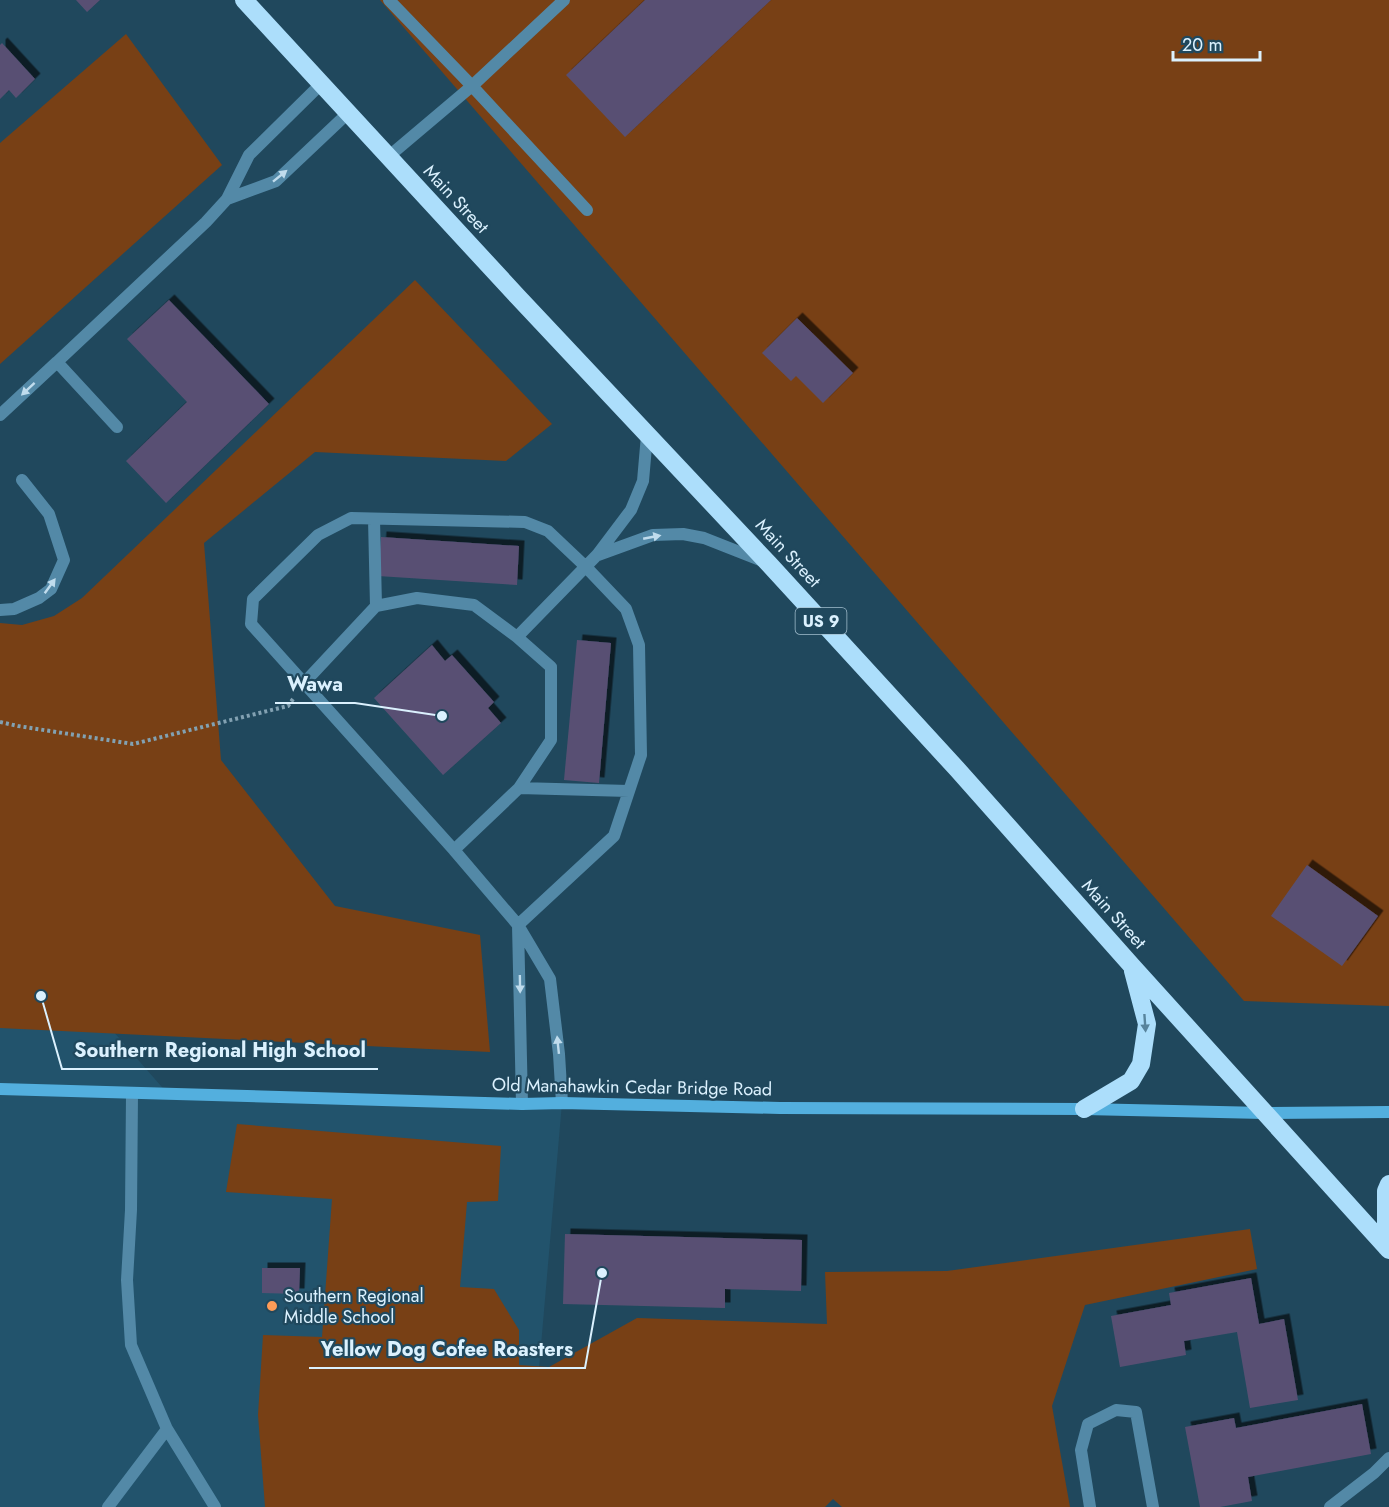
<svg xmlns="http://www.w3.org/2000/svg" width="1389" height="1507" viewBox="0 0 1389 1507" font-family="Jost,sans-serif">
	<defs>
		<filter id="shadow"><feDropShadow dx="5.5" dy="-5.5" stdDeviation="0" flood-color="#0009"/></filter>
	</defs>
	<rect width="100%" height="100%" fill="#20485d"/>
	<path fill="#22536c" d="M0,902L168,1094L562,1103L527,1507H0Z"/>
	<path fill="#784015" d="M380,0H1389V1006L1244,1001Z
		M126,34L222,165L0,364V143Z
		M415,280L552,424L506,461L315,452L204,543L221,760L335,906L480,935L490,1052L0,1028V623L22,625L54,616L82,598Z
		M237,1124L501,1146L498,1201L467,1202L460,1287L494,1289L519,1330V1365L549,1367L637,1318L827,1324L825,1272L947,1271L1250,1229L1257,1269L1085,1305L1052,1406L1070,1507H842L833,1499L825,1507H265L258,1415L263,1335L322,1337L332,1199L226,1192Z"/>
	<path fill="#585073" filter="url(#shadow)" d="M76,0H100L87,12Z
		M645,0H771L625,137L566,75Z
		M2,43L35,79L16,98L9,90L0,99V45Z
		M169,300L269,404L166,503L126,461L187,402L127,339Z
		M797,318L853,373L823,403L796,376L791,381L762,353Z
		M381,537L519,546L517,585L378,576Z
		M577,640L611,643L599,783L564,780Z
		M432,645L445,661L452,655L494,702L488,708L501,723L443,775L374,698Z
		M1307,865L1378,916L1342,966L1271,916Z
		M565,1234L802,1240L801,1291L725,1289V1308L563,1304Z
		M262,1268H300L299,1294L262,1293Z
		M1251,1278L1259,1324L1284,1319L1298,1400L1250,1408L1237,1332L1184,1341L1186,1355L1120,1367L1111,1316L1171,1305L1169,1293Z
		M1362,1404L1371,1454L1248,1477L1252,1501L1220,1507H1200L1185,1427L1234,1418L1236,1428Z"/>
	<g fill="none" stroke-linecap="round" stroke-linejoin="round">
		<path stroke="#82a1b2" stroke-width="4" stroke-dasharray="3 3" stroke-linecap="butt" d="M0,722L18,726L133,744L288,706L293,699"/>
		<path stroke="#5389a7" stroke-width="12" d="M389,0L472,86L587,210
			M388,157L472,86L564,0
			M227,199L276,181L348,113
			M0,415L57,362
			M117,427L57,362L206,222L227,199L249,155L321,84
			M374,519L376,606
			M598,555L653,535L683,534L704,538L765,562
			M0,610L14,609L39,598L51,589L64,560L49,514L22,480
			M517,637L597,555L631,510L643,481L647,435
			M304,683L376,606L417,598L474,605L517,637L551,667V740L519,788L454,850
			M519,788L629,791
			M522,1104L518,925L614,836L641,755L639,645L626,609L586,567L548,531L525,522L351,518L318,535L253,599L251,624L454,850L518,925L550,979L559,1054L562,1103
			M167,1429L215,1507
			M108,1507L167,1429L131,1345L127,1280L131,1210L132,1094
			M1090,1507L1081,1450L1088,1424L1116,1410L1136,1412L1153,1507
			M1330,1507L1374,1473L1389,1458"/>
		<path stroke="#53afde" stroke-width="12" d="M0,1089L522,1104L562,1103L780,1108L1084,1109L1264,1113L1389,1112"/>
		<path stroke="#acdefb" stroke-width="18" d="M244,0L518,297L769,564L957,769L1132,966L1389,1250
			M1084,1109L1131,1081L1141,1064L1147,1024L1133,971
			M1386,1247V1191L1389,1184"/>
	</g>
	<defs><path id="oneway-solid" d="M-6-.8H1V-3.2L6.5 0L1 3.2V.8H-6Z" transform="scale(1.5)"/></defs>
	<g fill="#c0dced">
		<use href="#oneway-solid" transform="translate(280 176) rotate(-39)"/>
		<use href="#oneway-solid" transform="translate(28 389) rotate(137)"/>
		<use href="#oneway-solid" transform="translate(652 537) rotate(-11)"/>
		<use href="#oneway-solid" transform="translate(50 586) rotate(-54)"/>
		<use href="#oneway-solid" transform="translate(520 984) rotate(89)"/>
		<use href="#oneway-solid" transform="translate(558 1045) rotate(-96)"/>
	</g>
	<use fill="#58849c" href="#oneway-solid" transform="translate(1145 1023) rotate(86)"/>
	<circle fill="#fe9c57" stroke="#20485d" stroke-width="2" cx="272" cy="1306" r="6"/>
	<g text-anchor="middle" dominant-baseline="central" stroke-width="4.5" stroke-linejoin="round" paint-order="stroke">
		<rect fill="#20485d" stroke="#a3bece" stroke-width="1.5" x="795.5" y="608" width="51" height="26" rx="4.5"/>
		<g font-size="16" font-weight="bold" fill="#dbf1fe">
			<text x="821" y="621">US 9</text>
		</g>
		<g font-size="18" fill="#dbf1fe" stroke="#20485d">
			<text transform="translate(456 199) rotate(47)">Main Street</text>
			<text transform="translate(788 553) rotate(47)">Main Street</text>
			<text transform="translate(1114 914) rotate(48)">Main Street</text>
			<text transform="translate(632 1087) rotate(1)">Old Manahawkin Cedar Bridge Road</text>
		</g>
		<g font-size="18" fill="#dbf1fe" stroke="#20485d" text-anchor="start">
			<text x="284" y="1296">Southern Regional<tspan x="284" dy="21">Middle School</tspan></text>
		</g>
	</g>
	<path fill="none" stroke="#dbf1fe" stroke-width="2" d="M442 716L355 703H275M41 996L62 1069H378M602 1273L585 1368H309"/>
	<g fill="#dbf1fe" stroke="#20485d" stroke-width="2">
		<circle cx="442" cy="716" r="6"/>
		<circle cx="41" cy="996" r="6"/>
		<circle cx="602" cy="1273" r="6"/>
	</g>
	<g font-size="20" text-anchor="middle" font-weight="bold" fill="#dbf1fe" stroke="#20485d" stroke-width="4.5" stroke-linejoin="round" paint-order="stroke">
		<text x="315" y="691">Wawa</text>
		<text x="220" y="1057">Southern Regional High School</text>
		<text x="447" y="1356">Yellow Dog Cofee Roasters</text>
	</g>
	<path d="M1173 51v9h87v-9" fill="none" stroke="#dbf1fe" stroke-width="3"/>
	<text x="1182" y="51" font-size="18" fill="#dbf1fe" stroke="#20485d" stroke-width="4.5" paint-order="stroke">20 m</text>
</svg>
